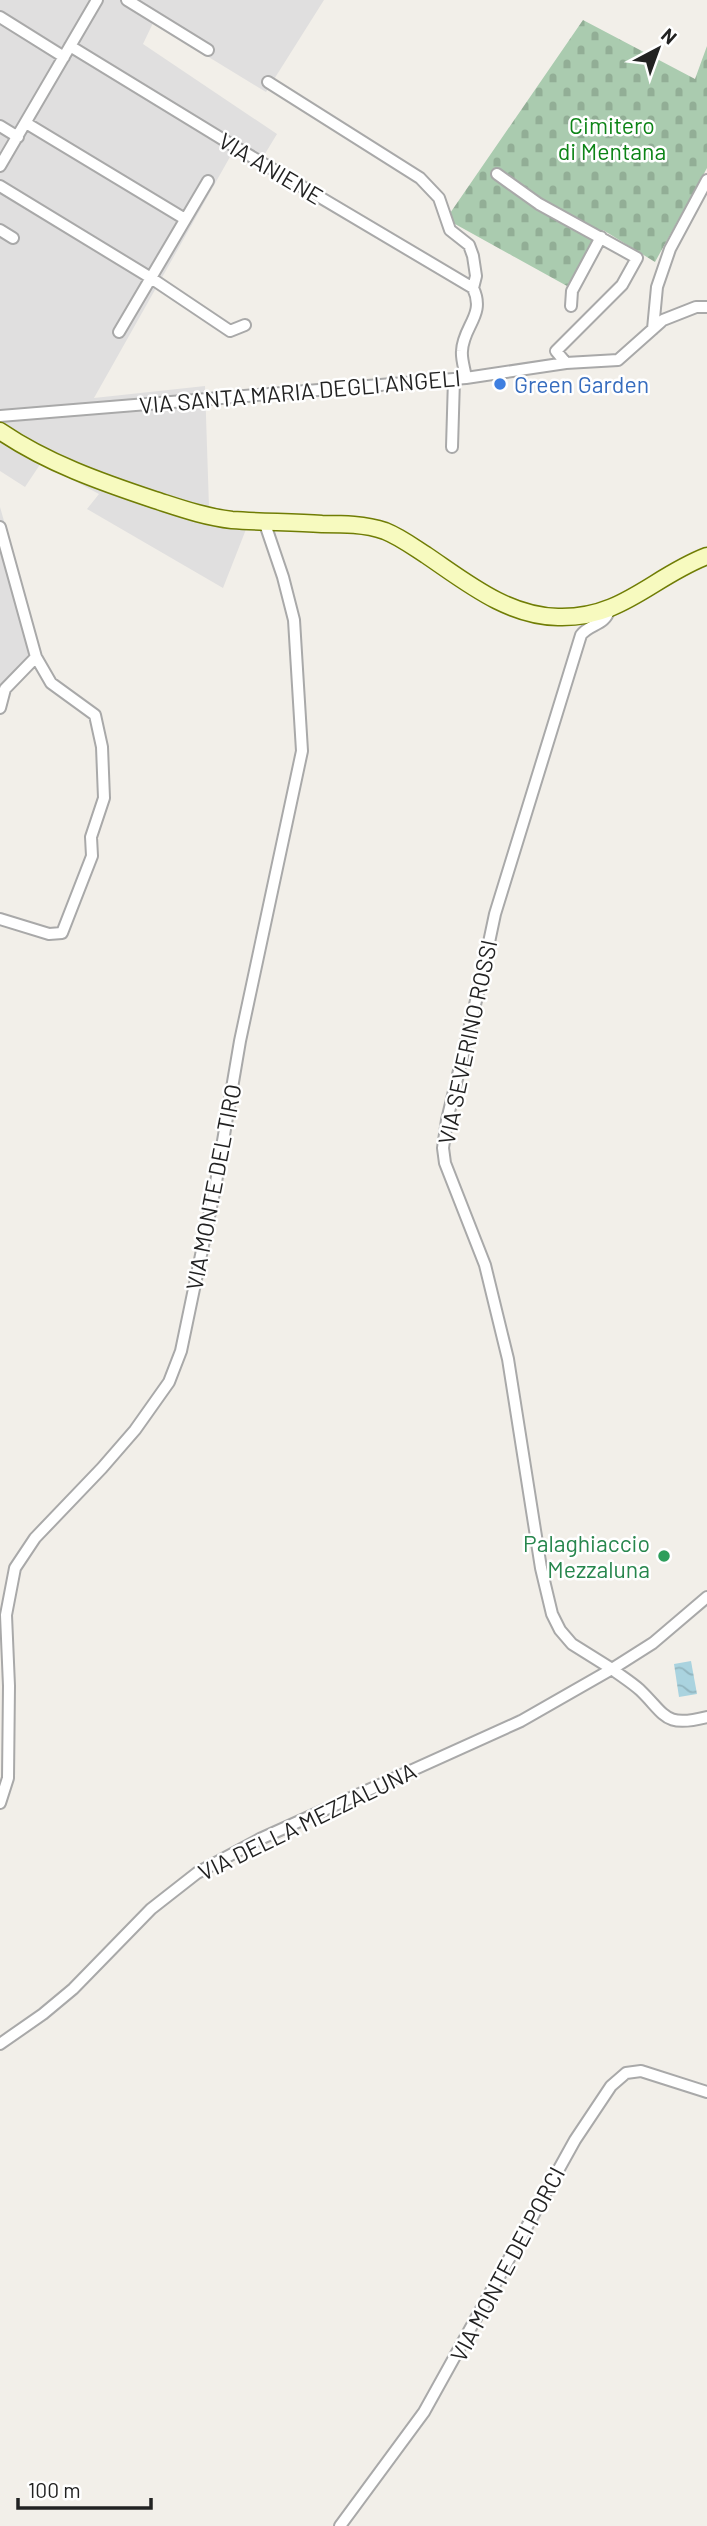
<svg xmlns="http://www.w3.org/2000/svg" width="707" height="2526" viewBox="0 0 707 2526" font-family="Barlow,sans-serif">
	<defs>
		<pattern id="cemetery-stones" width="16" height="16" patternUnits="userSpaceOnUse" patternTransform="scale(1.75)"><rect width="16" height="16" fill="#aacbaf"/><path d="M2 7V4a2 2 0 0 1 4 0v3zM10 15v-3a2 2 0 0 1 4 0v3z" fill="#92ae96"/></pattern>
		<pattern id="water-waves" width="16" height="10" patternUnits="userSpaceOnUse" patternTransform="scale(1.75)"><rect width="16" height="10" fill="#aad3df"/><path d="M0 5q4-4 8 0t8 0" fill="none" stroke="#92b5bf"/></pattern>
	</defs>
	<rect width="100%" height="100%" fill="#f2efe9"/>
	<path fill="#e0dfdf" d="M0,0H324L266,92L153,23L143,44L277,134L260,162L235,148L94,398L205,386L209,507L252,514L223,588L87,509L99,494L41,463L25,487L0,471Z
		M0,507L42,654L9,688L0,684Z"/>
	<path fill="url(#cemetery-stones)" d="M583,20L695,79L707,46V168L655,262L603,230L567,286L446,219Z"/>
	<path fill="url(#water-waves)" d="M691,1661L697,1694L679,1697L674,1664Z"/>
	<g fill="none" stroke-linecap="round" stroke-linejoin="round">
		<g stroke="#a9a9a9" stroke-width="14">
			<path id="street" d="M127,0L208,50
				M0,17L64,57
				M70,46L232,145L473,288C486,315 463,326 462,351C461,359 465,370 466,378
				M268,82L420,178L439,198L450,230L469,245L473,256L476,276L473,288
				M26,123L185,219
				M0,126L18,137
				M0,166L97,0
				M497,174L539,204L637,258L622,285L556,351L566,363
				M0,186L151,278L230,331L245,325
				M0,230L13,238
				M571,306L572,291L601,237
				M653,329L657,287L670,249L707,180
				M119,332L208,181
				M0,416L466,378L566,363L618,360L663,320L696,307H707
				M452,447L454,379
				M0,527L36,657L51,683L95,715L102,747L104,798L91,837L92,856L62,933L49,934L0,919
				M609,610C606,625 589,624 581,635L495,914L481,980L447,1120L443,1148L445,1163L485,1265L508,1359L541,1568L552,1614L560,1630L572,1644L612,1669
				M0,708L5,689L36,657
				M707,1597L653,1643L612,1669C621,1676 631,1682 640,1690C666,1715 664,1728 707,1717
				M0,1803L8,1778L9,1686L6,1615L15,1568L35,1538L102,1468L135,1430L169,1382L181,1351L215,1188L240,1041L302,751L294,620L283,577L264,521
				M0,2044L43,2014L73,1989L151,1909L197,1873L260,1839L521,1721L612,1669
				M340,2526L424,2412L575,2140L611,2086L626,2073L641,2071L707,2092"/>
		</g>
		<g stroke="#707d05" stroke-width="19">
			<path id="secondary" d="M0,431C47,463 101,482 155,500C180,508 205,517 232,520C261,522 292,522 322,524C343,524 365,524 385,531C400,537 412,546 426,555C466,582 507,616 558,617C622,619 652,577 707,556"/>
		</g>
		<use href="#street" stroke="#fff" stroke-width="10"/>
		<use href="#secondary" stroke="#f7fabf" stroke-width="16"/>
	</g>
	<circle fill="#3f7fe0" stroke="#fff" stroke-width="2.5" cx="500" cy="384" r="7"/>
	<circle fill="#2e9e5b" stroke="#fff" stroke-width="2.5" cx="664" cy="1556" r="7"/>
	<g text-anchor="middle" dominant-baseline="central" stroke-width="5" stroke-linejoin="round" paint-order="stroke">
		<g font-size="23" fill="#0c8416" stroke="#fff">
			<text x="612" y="125">Cimitero<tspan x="612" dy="26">di Mentana</tspan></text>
		</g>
		<g font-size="23" fill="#222" stroke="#fff">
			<text transform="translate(271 168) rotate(31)">VIA ANIENE</text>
			<text transform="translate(300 391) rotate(-5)">VIA SANTA MARIA DEGLI ANGELI</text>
			<text transform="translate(467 1042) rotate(-78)">VIA SEVERINO ROSSI</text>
			<text transform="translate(213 1187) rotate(-79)">VIA MONTE DEL TIRO</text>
			<text transform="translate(307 1821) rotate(-26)">VIA DELLA MEZZALUNA</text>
			<text transform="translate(507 2264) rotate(-62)">VIA MONTE DEI PORCI</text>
		</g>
		<g font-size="23" fill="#366cbe" stroke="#fff" text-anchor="start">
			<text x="514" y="384">Green Garden</text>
		</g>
		<g font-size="23" fill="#27864d" stroke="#fff" text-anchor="end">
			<text x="650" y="1543">Palaghiaccio<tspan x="650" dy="26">Mezzaluna</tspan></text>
		</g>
	</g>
	<g transform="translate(658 49) rotate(41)" stroke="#ffffff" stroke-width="5" paint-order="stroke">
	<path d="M0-5L12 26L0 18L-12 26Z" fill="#222222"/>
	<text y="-10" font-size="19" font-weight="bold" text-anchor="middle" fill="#222222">N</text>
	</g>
	<path d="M18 2498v10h133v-10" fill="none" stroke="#222222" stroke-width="3.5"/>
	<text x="28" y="2498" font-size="21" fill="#222222" stroke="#ffffff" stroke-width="5" paint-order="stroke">100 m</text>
</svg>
